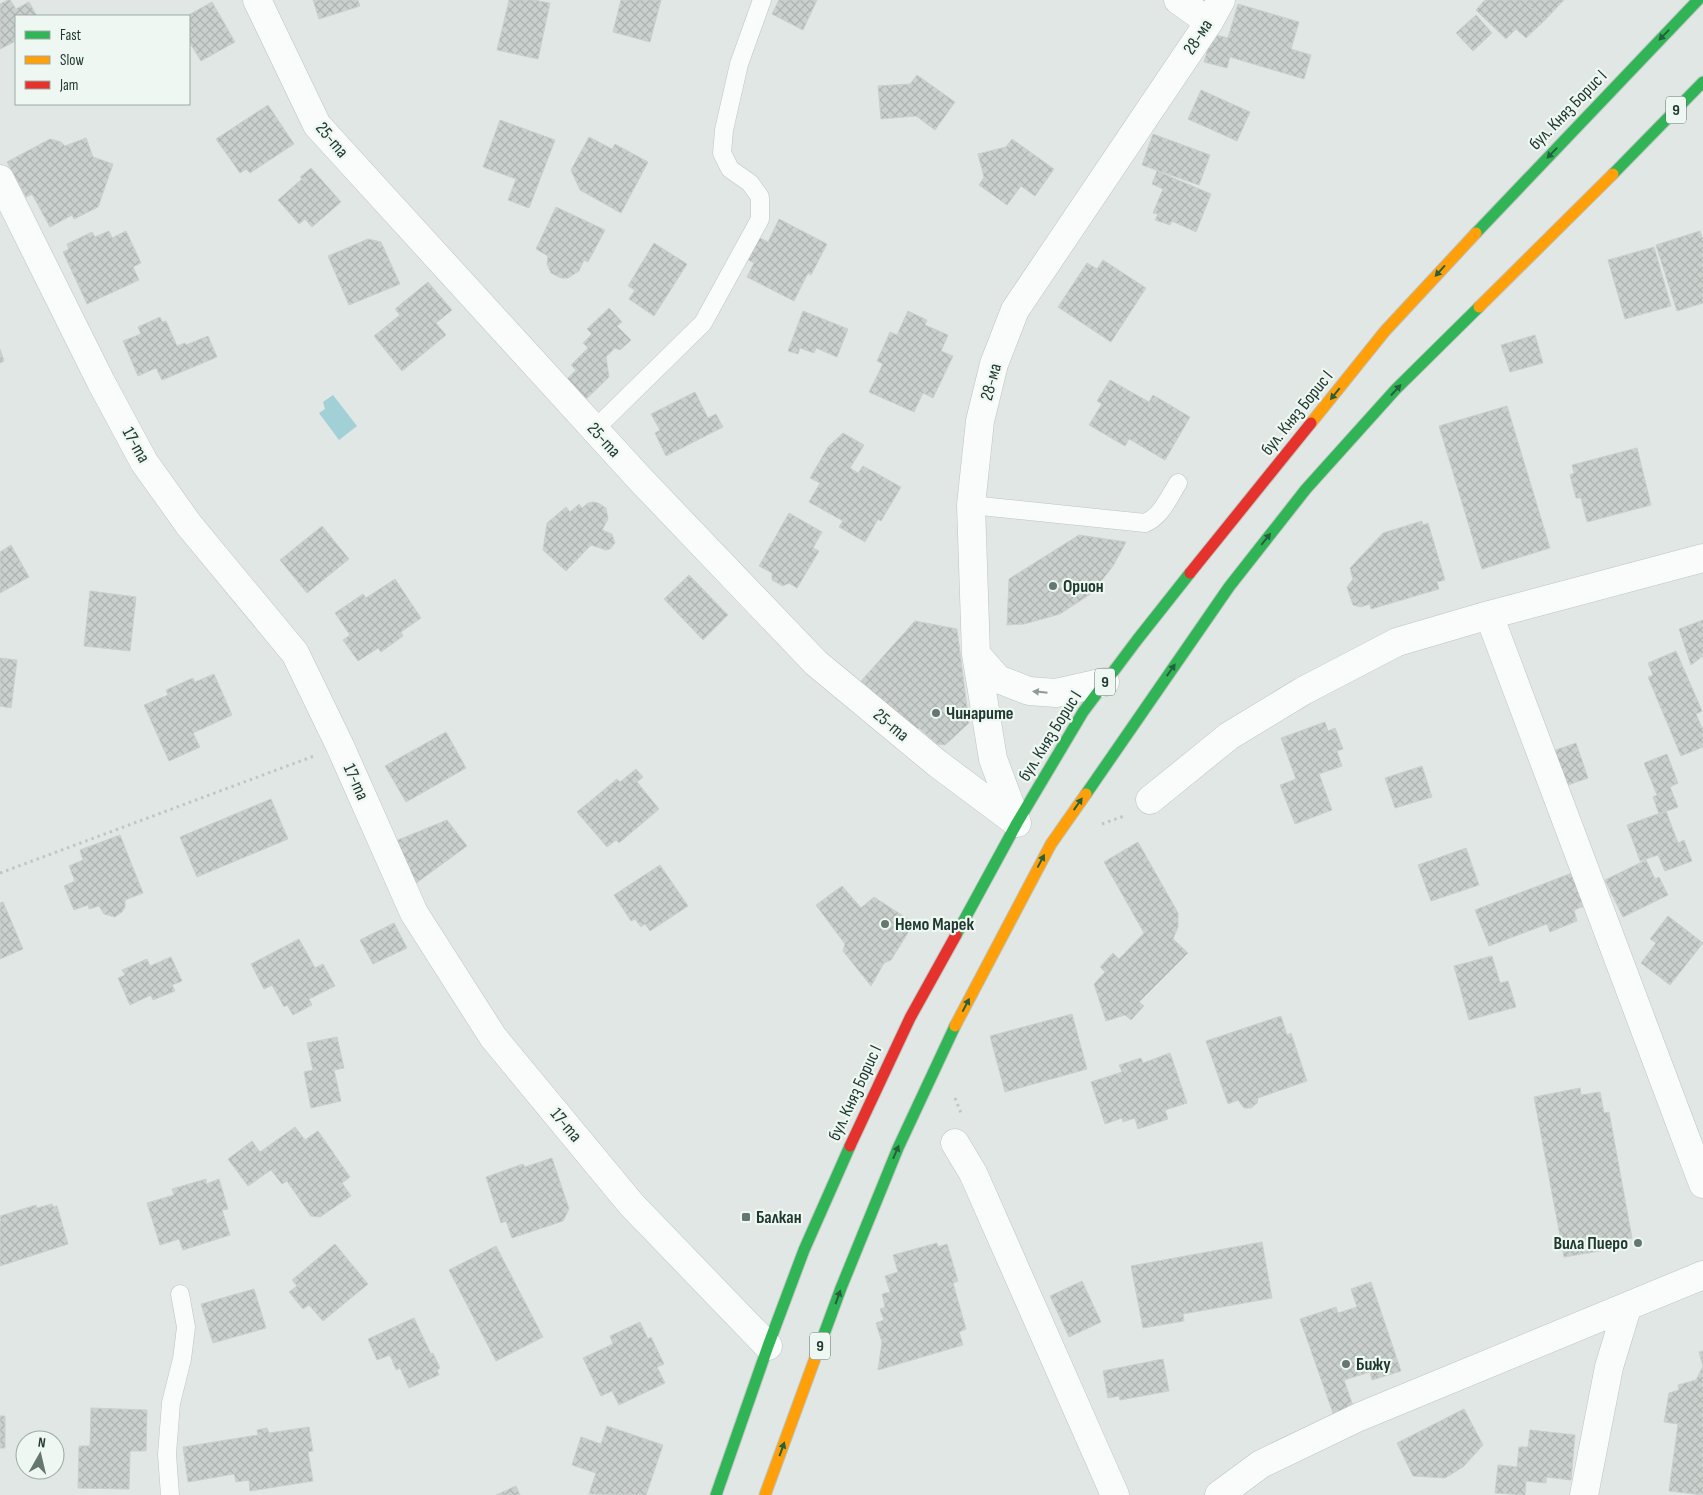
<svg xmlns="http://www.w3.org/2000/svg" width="1703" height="1495" viewBox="0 0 1703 1495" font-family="'Sofia Sans Condensed',sans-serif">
	<defs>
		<pattern id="building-cross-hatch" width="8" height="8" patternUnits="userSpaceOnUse" patternTransform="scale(1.25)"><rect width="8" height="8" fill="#cad0cd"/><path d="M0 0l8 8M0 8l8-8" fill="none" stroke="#adb3b0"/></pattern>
	</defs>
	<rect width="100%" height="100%" fill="#e1e7e4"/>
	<path fill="#a1d0d6" d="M333,395L357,426L339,440L319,413L325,409L323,402Z"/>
	<path fill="url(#building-cross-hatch)" stroke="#cad0cd" d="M8,0H10L16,9L29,2L37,16H16V41L0,49V4Z
		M313,0H358L360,6L319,19Z
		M509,0H534L550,3L538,59L497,50Z
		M621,0H661L650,42L613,32Z
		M779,0H817L803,30L772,14Z
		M1485,0H1523L1544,21L1526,38L1516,29L1506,39L1476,10Z
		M1523,0H1564L1544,21Z
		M212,2L235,42L201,61L190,43H189V16H187Z
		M1238,4L1299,22L1291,49L1311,55L1304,79L1230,57L1227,68L1204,62L1212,34L1228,38Z
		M1476,15L1492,33L1473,51L1456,33Z
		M917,75L955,102L935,130L916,116L881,119L878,86L910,84Z
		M1201,90L1250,112L1237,141L1188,119Z
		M268,105L294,144L250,173L246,169L240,173L216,139Z
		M500,120L555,140L529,208L508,200L516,179L483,167Z
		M1153,134L1210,155L1199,185L1142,165Z
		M589,137L612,149L615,144L648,162L621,213L580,190L571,170Z
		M86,138L93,157L113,164L98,207L74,219L72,215L50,227L32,194L26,197L7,162L50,139L61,142L65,146Z
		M1012,139L1054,169L1035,196L1021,186L1007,205L979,185L984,177L978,154L1006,147Z
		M311,168L341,202L312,227L305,219L299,224L278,200L302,179L300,177Z
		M1157,171L1211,194L1196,232L1172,221L1170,225L1155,220L1158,214L1153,213L1163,189L1152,184Z
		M556,207L605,230L588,262L584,260L579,271L568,278H561L551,273L547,264L548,256L536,249Z
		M779,219L827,244L811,275L808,273L794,301L747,277L754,263L747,259L758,237L768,242Z
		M109,231L112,238L126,231L141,263L133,267L139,280L87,304L63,252L69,249L67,244L92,232L95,237Z
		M1700,231L1703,240V303L1677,311L1656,245Z
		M368,239L381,242L400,284L349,305L328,256Z
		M654,243L687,264L654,316L629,299L635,290L628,286Z
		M1654,247L1671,306L1625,319L1608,260Z
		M1103,260L1146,288L1111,342L1058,307L1087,263L1097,269Z
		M428,282L452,310L436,323L446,335L402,371L374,336L400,315L395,309Z
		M609,308L622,322L617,326L631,340L620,350L615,348L606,357L609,377L581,404L562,384L576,370L571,365L588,348L583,343L592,334L587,329Z
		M803,311L848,329L837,357L816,348L814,353L800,348L798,354L788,351Z
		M908,311L927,320L925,325L948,335L941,351L953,356L933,398L923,393L914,412L869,392L883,364L877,361L890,332L897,335Z
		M160,317L162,322L166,321L177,346L185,343L186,345L208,336L217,357L162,380L156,368L138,376L123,341L141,334L138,327Z
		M1535,335L1543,363L1510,372L1501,345Z
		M0,349L4,361L0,363Z
		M1110,380L1149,402L1153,395L1190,417L1165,460L1129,439L1125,446L1089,425L1102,404L1097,401Z
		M695,392L708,418L716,414L723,427L666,456L655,433L660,430L651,414Z
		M1507,406L1550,548L1482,569L1439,426Z
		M843,433L864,445L850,468L858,473L863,466L901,487L881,521L878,519L865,542L839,527L843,521L809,502L820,483L810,478L828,447Z
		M1637,448L1651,505L1587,522L1581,498H1576L1570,475L1574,473L1572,465Z
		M593,502L598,503L606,508L608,519L602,530L612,534L615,543L610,549L606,550L591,545L566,571L543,550L547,523L566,507L570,512L579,504L582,508L588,503Z
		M789,513L822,532L813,548L819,551L797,588L789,583L783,586L772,580V573L759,566Z
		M1422,521L1423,525L1428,523L1445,580L1437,582L1439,589L1371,609L1370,604L1361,607L1353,605L1347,587L1353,579L1350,568L1383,533Z
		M322,526L349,559L307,593L280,560Z
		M1079,535L1126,542L1113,566L1092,593L1060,614L1024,624L1007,625L1009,579Z
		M11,545L29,577L0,593V552Z
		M689,575L728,615L703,640L664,599Z
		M395,579L421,618L401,632L403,636L381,652L378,648L358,661L343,640L350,635L335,613L363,594L366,598Z
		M90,591L136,597L130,651L84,646Z
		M1703,620V656L1691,665L1679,629Z
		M915,621L957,629L969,723L945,745L937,744L919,728L916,731L861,681Z
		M1676,651L1702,711L1696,714L1703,730V747L1681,756L1648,677L1653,675L1648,663Z
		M0,658L17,660L11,708L0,706Z
		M214,674L232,715L193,733L200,747L169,761L144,705L168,695L166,690L193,678L195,682Z
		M1325,722L1328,731L1335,728L1343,749L1337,751L1342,766L1319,774L1332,810L1295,824L1280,785L1296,779L1281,738Z
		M446,732L466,768L406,802L385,766Z
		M1576,743L1588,778L1559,788L1547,753Z
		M1667,754L1678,783L1670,787L1678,807L1659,814L1653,797L1657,795L1644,763Z
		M1422,766L1432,797L1395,808L1385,778Z
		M636,769L643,777L637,782L659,809L619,843L616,840L607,847L577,812L617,779L620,782Z
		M271,799L288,839L197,877L180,837Z
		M1666,811L1678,843L1684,840L1692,861L1665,871L1658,855L1640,861L1627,825Z
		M447,820L467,846L412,886L393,842Z
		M120,835L143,893L125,900V907L122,912L115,917L104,914L99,906L89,909L88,905L74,910L64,886L75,881L69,866L83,860L80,850Z
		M1138,842L1178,913V927L1173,939L1188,953L1139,1002L1144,1006L1131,1020L1125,1015L1106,1021L1094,984L1105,972L1100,967L1113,953L1119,959L1144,933L1104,862Z
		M1466,848L1479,885L1431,901L1418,865Z
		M1646,860L1655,879L1659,877L1668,895L1623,917L1605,880Z
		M660,865L688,906L650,931L645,924L641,927L635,919L631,921L614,895Z
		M1572,873L1584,906L1574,910L1577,921L1550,932L1547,924L1489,946L1475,910Z
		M842,886L861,908L874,897L914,923L891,960L884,963L871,986L843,951L845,944L816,905Z
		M3,902L23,949L0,959V903Z
		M1668,916L1703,943L1670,985L1641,963L1656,943L1650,939Z
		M394,923L407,948L373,964L360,940Z
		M299,939L315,968L323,964L335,986L309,999L312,1005L293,1015L287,1005L284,1007L272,985L264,989L251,964Z
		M1492,956L1500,983L1508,981L1516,1007L1469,1020L1454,966Z
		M171,957L182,981L172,985L175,991L153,1000L151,995L130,1005L118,978L125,975L122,970L147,959L150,966Z
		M1072,1014L1087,1069L1005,1092L990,1036Z
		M1281,1016L1287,1035L1291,1033L1307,1081L1258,1098L1257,1103L1251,1108H1244L1238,1100L1228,1104L1206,1041Z
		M337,1037L344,1068L334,1070L341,1101L311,1108L304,1072L313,1070L307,1043Z
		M1170,1053L1187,1103L1165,1110L1168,1119L1138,1129L1135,1118L1123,1122L1122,1118L1105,1124L1091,1082L1122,1072L1119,1065L1141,1058L1143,1063Z
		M1580,1088L1581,1095L1600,1092L1604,1113L1609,1112L1632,1238L1616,1241L1618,1248L1564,1257L1534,1097Z
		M295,1127L305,1140L318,1131L350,1177L342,1183L351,1196L320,1217L311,1216L287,1181L282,1184L271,1170L248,1186L228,1159L252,1141L260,1152Z
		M552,1158L569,1209L563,1221L512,1238L506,1221L501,1223L486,1177L523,1164L525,1167Z
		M206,1179V1184L219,1179L228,1209L222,1210L230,1235L183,1250L179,1239L160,1245L147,1203L174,1195L172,1189Z
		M52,1204L53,1207L57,1206L68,1244L0,1266V1221H1L0,1216L36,1205L37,1208Z
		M1262,1242L1272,1298L1183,1314L1184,1321L1143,1328L1131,1266Z
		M937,1243L938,1247L947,1244L958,1281L953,1283L966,1329L959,1332L963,1345L878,1370L882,1342L876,1323L884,1320L880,1309L885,1307L882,1294L890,1292L885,1276L898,1272L893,1255Z
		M335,1244L368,1284L323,1321L309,1305L303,1309L289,1292L297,1286L292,1280Z
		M496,1246L543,1337L496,1361L449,1270Z
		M1082,1281L1101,1322L1069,1337L1050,1296Z
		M1371,1282L1401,1371L1372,1380L1370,1372L1344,1380L1354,1409L1334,1416L1300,1319L1336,1307L1338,1313L1357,1307L1351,1289Z
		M254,1289L266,1328L213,1343L201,1304Z
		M414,1318L431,1354L433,1353L440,1368L437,1370L439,1375L409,1388L400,1368L396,1370L390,1355L377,1360L368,1339Z
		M640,1322L648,1339L651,1337L664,1364L657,1367L665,1383L619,1405L612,1391L601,1396L583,1358L613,1344L610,1336Z
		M1703,1351V1366L1699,1352Z
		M1163,1359L1169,1391L1120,1400L1119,1396L1108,1398L1103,1371Z
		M1703,1366V1495L1669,1491L1678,1424L1664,1422L1669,1393L1679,1390L1678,1385L1696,1380Z
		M91,1408L147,1410L146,1451H130L129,1489L78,1488L79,1446H90Z
		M1464,1409L1483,1445L1463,1467L1445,1478L1413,1476L1397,1443Z
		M0,1416H5V1448H0Z
		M607,1426L663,1445L646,1495L589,1494L596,1473L572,1465L581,1437L601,1444Z
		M309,1427L313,1451L308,1452L313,1481L250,1491L249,1480L236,1482L234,1474L188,1482L183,1447L258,1435L257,1430L267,1428L269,1433Z
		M1530,1430L1575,1435L1571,1480L1546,1477V1483L1526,1481L1525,1495L1495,1493L1498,1465L1517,1467L1519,1447H1528Z
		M516,1486L520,1495H496Z"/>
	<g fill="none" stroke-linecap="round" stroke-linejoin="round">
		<g stroke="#bec4c1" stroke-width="19">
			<path id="lane" d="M595,429L703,323L760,219V197L750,183L730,169L722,153L724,130L739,64L762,0
				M971,505L1145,523C1161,517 1169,497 1178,483
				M170,1495L167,1454L171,1403L182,1359L186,1327L180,1294"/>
		</g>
		<g stroke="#bec4c1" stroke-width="29">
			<path id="street" d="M257,0L317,125L640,479L816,663L938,764L1017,823
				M1178,0L1209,22
				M0,179L101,382L144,462L189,525L295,653L340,746L414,913L493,1037L631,1204L768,1346
				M1489,615L1703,1184
				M976,654L998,679L1029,691L1056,693L1105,682
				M1150,800L1229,736L1303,691L1397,642L1489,615L1703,558
				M1017,823L993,759L976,654L971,505L980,421L994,364L1015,310L1209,22L1221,0
				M955,1143L973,1173L1115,1495
				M1219,1495L1261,1464L1359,1417L1703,1275
				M1584,1495L1609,1367L1627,1308"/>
		</g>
		<g stroke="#bbc4c1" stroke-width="13">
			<path id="fast" d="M1613,174L1703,82
				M1476,233L1698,0
				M1086,794L1229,587L1306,489L1396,389L1479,307
				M956,935L1017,823L1083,712L1137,640L1190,573
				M817,1353L841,1288L898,1148L955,1026
				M716,1495L768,1346L804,1250L850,1146"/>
		</g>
		<g stroke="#bbc4c1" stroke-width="13">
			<path id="slow" d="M1479,307L1613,174
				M1311,423L1385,331L1476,233
				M955,1026L1051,844L1086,794
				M765,1495L817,1353"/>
		</g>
		<g stroke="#bbc4c1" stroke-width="13">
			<path id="jam" d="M1190,573L1311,423
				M850,1146L910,1018L956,935"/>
		</g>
		<path stroke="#bfc7c5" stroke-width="3" stroke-dasharray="2.5 4" stroke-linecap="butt" d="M1102,824L1124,816
			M0,873L314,756
			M955,1098L961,1113"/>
		<use href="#lane" stroke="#fafbfb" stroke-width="18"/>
		<use href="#street" stroke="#fafbfb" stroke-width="28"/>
		<use href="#fast" stroke="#30b455" stroke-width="11"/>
		<use href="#slow" stroke="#ff9f0a" stroke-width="11"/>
		<use href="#jam" stroke="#e5322d" stroke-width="11"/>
	</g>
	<defs><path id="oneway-solid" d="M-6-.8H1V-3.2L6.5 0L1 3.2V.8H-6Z" transform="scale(1.25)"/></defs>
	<g fill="#255f3c">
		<use href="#oneway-solid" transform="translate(1664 35) rotate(134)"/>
		<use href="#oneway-solid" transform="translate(1552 153) rotate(134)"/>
		<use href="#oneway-solid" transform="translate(1440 271) rotate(132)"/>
		<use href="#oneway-solid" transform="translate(1396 390) rotate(-47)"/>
		<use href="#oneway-solid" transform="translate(1335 394) rotate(129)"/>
		<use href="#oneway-solid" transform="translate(1266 539) rotate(-51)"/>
		<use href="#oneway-solid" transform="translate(1171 670) rotate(-55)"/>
		<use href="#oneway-solid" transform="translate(1078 804) rotate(-55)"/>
		<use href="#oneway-solid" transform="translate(1041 861) rotate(-62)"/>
		<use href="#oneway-solid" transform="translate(966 1005) rotate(-62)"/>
		<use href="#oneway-solid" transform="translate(896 1152) rotate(-67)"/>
		<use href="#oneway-solid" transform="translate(838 1297) rotate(-70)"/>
		<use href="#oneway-solid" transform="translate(782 1449) rotate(-70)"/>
	</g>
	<use fill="#8d9a96" href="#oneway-solid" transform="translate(1040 692) rotate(-174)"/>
	<g fill="#647770" stroke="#eff7f2" stroke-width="2">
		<circle cx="1053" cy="586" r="5"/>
		<circle cx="936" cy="713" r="5"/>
		<circle cx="885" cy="924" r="5"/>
		<rect x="741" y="1212" width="10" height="10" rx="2.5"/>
		<circle cx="1638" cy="1243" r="5"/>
		<circle cx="1346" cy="1364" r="5"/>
	</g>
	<g text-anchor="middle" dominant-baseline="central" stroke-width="4.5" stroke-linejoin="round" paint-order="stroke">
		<g fill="#eff7f2" stroke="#5e736c" stroke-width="1">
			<rect x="1666" y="96.5" width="20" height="27" rx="4"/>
			<rect x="1095" y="668.5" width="20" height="27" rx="4"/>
			<rect x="810" y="1332.5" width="20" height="27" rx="4"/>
		</g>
		<g font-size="16" font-weight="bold" fill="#203a32">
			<text x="1676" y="110">9</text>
			<text x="1105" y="682">9</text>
			<text x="820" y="1346">9</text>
		</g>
		<g font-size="18" fill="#203a32" stroke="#eff7f2">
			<text transform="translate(1198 37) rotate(-57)">28-ма</text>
			<text transform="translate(1568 110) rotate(-46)">бул. Княз Борис I</text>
			<text transform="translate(332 140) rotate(50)">25-та</text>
			<text transform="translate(991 382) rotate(-75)">28-ма</text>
			<text transform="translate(1297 413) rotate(-51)">бул. Княз Борис I</text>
			<text transform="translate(604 440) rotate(48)">25-та</text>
			<text transform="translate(136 445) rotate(61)">17-та</text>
			<text transform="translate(891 725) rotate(40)">25-та</text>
			<text transform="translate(1050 736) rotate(-58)">бул. Княз Борис I</text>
			<text transform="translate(356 782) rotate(66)">17-та</text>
			<text transform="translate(855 1093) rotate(-65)">бул. Княз Борис I</text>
			<text transform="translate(566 1125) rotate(50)">17-та</text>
		</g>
		<g font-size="18" font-weight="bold" fill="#203a32" stroke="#eff7f2" text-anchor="start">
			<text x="1063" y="586">Орион</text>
			<text x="946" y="713">Чинарите</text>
			<text x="895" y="924">Немо Марек</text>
			<text x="756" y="1217">Балкан</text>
			<text x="1628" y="1243" text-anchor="end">Вила Пиеро</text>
			<text x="1356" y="1364">Бижу</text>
		</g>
	</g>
	<rect x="15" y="15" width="175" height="90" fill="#eff7f2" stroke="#9caba5"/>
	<rect x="25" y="31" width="25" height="8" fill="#30b455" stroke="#9caba5"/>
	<text x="60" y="40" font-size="15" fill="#203a32">Fast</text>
	<rect x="25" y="56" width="25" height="8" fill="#ff9f0a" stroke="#9caba5"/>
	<text x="60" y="65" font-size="15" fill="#203a32">Slow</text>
	<rect x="25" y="81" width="25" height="8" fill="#e5322d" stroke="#9caba5"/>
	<text x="60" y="90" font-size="15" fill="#203a32">Jam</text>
	<g transform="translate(40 1455) rotate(8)"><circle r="24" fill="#eff7f2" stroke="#9caba5"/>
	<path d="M0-4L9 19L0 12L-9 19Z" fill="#647770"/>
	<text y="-8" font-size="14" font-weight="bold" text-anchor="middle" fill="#203a32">N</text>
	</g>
</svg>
